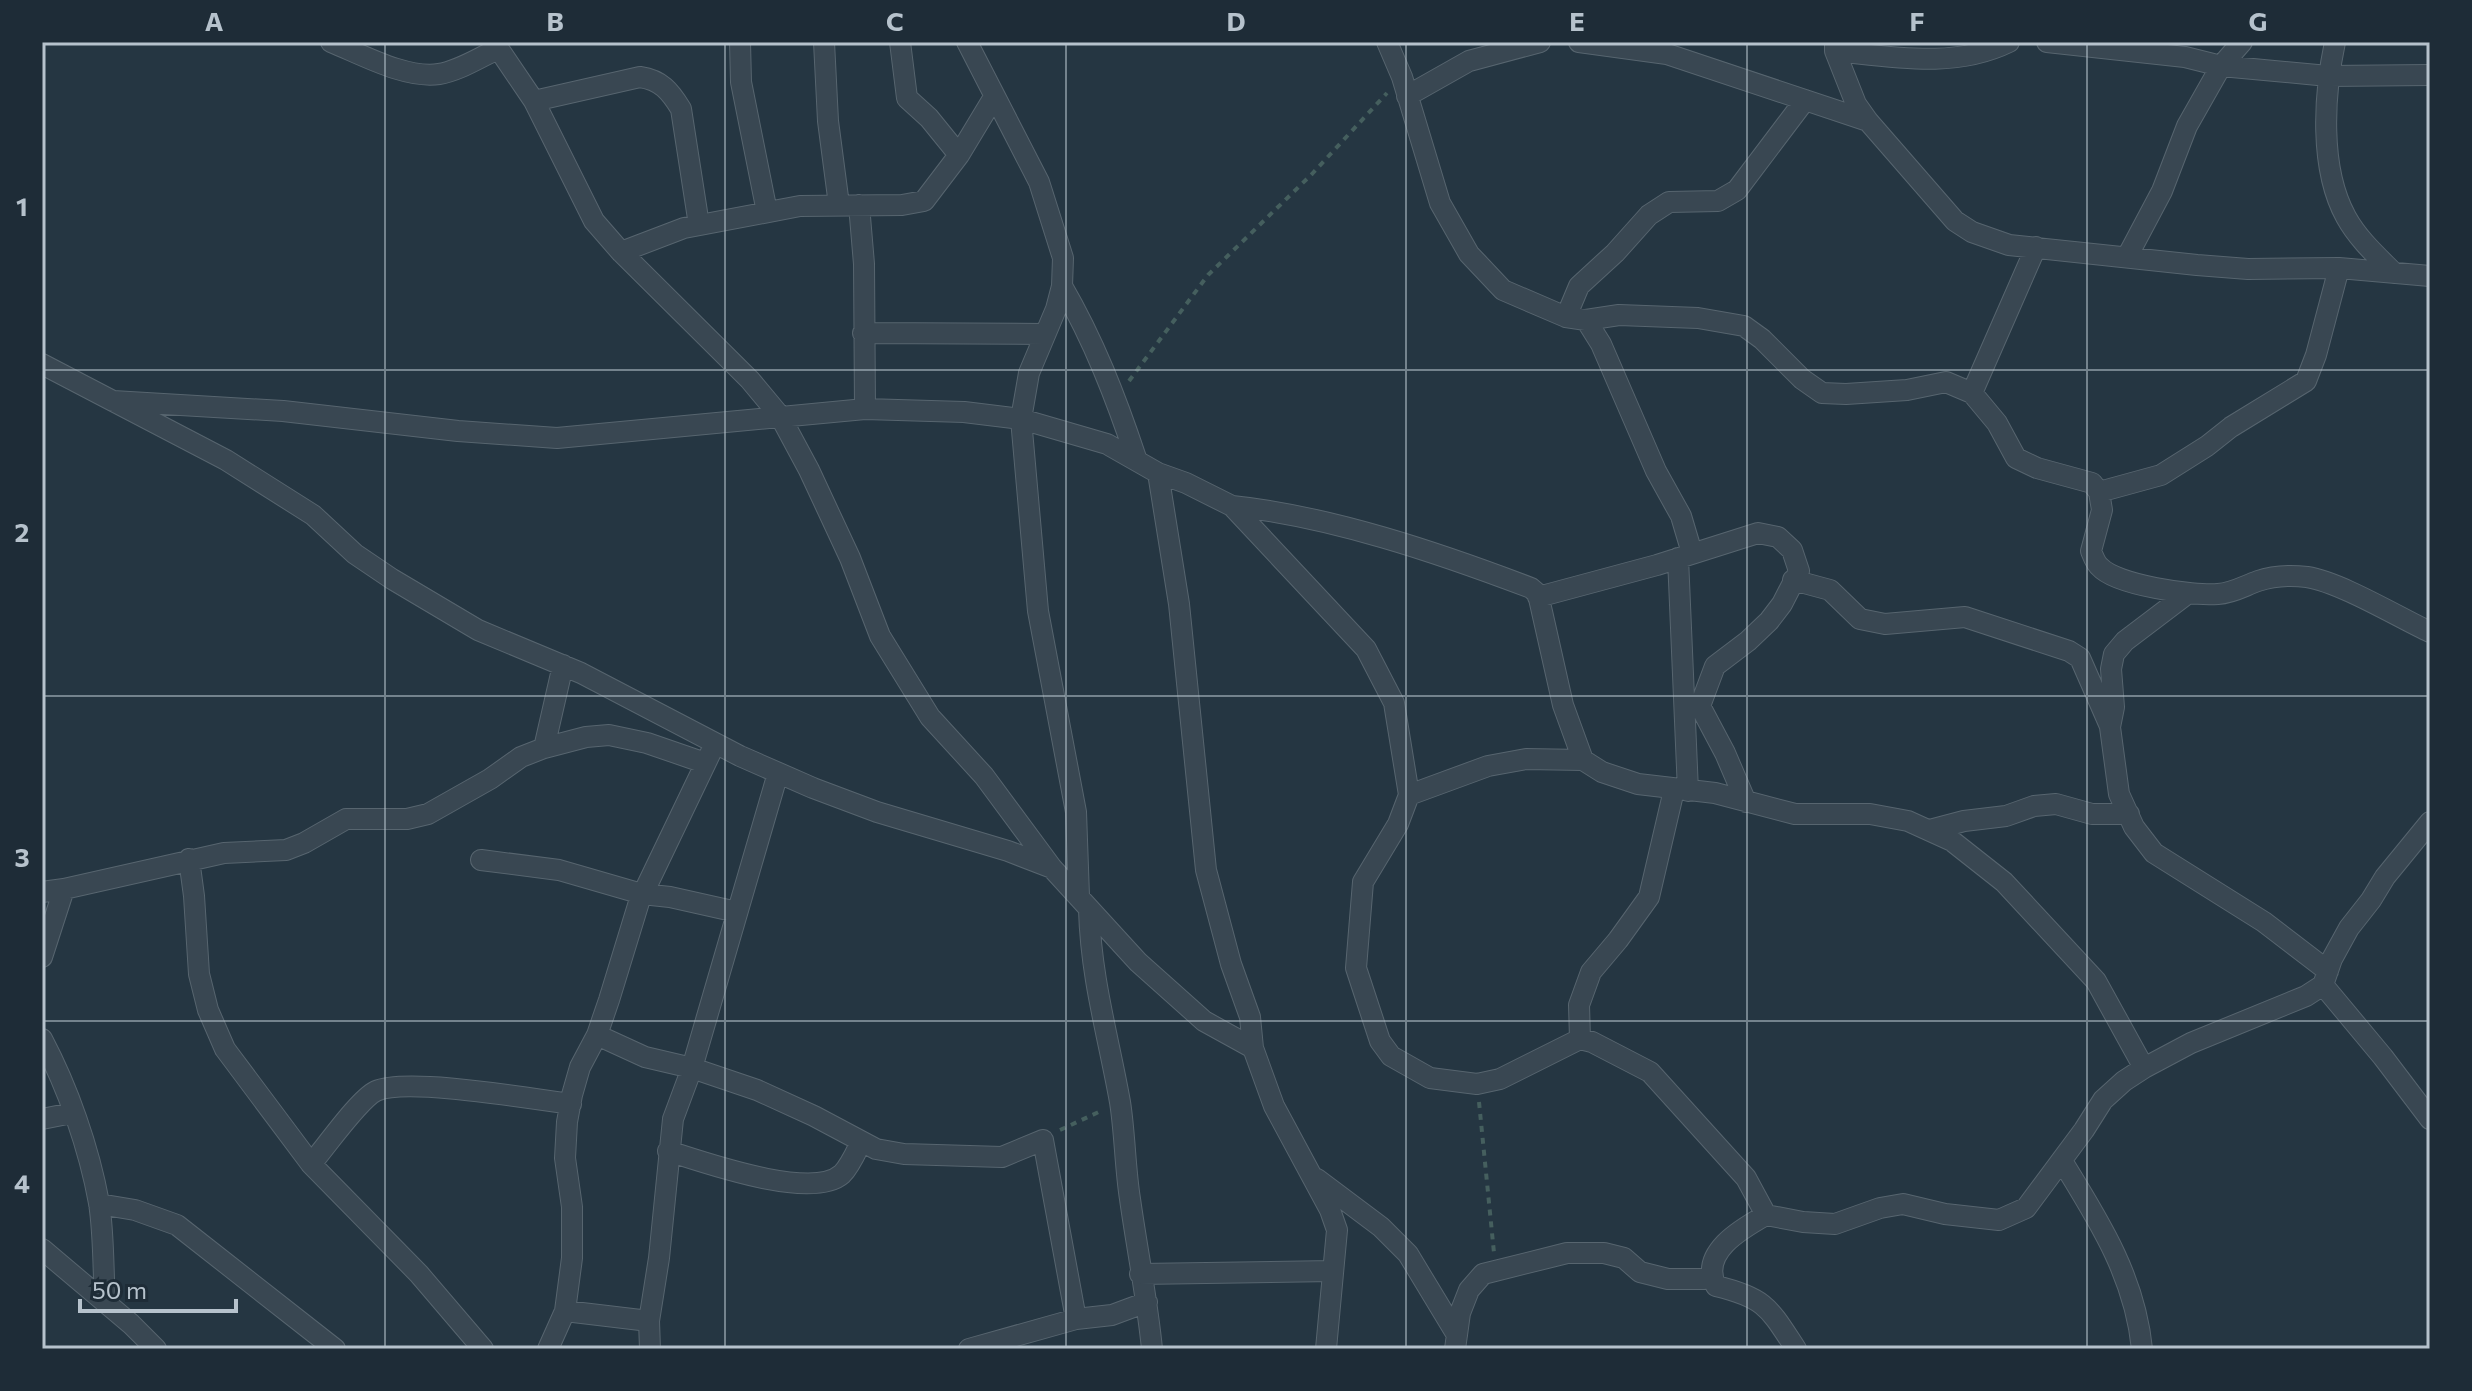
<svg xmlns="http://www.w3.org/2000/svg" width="2472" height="1391" viewBox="0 0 2472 1391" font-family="Commissioner,sans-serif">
	<rect width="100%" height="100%" fill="#253642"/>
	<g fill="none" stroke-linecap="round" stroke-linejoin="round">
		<g stroke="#57656f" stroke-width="22">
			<path id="minor" d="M331,42C363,55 406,79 439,74C459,71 480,57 498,49
				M494,42L534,101L594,221L621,252L750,380L780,416L809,470L850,558L880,636L930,717L984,776L1052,868L1138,962L1204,1021L1253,1048
				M740,42L741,82L767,212
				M824,42L828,121L839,205
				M900,42L907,98L929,118L959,155
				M1387,42L1402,77L1440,203L1469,254L1503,290L1566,317L1586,320L1619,315L1698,318L1744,326L1762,339L1802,379L1822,393L1846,394L1907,390L1946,382L1972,393L1997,423L2016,458L2037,468L2092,483L2099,492L2102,510L2091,551C2093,556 2096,564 2100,567C2116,585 2193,596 2218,594C2233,593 2244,586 2258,581C2273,576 2291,575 2307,577C2340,582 2398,617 2430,632
				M1579,42L1667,54L1868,121
				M1835,42V51L1856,104L1868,121L1955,221L1972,232L2009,245L2197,265L2248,269L2339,268L2430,276
				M2047,42L2185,57L2221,66L2328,76L2430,75
				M2335,42C2324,94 2319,168 2346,217C2358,239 2377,256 2394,273
				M1835,51C1894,57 1954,69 2009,42
				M1407,96L1469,61L1540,42
				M534,101L640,77C661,80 670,91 681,109L699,225
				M859,205L864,264L865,409
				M621,252L684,228L800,206L902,205L924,201L959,155L994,97
				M2127,257L2162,191L2187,126L2221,66L2242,42
				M1062,286C1094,341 1116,398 1136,458
				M1566,317L1579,286L1615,253L1649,215L1669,202L1718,201L1737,190L1805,100
				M1586,320L1601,344L1656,471L1681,516L1692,553
				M863,333L1045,334
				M42,364L226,460L313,515L355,554L392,579L478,630L581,673L740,756L813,788L877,812L1008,851L1052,868
				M1972,393L2036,247
				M113,401L283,411L458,431L557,438L865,409L964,412L1021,419L1029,373L1056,309L1062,286L1063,258L1039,182L967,42
				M1158,473L1186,483L1232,506L1366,649L1394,703L1409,795L1398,824L1363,882L1356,968L1380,1041L1391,1056L1430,1078L1477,1084L1500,1079L1580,1039L1592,1042L1650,1072L1746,1178L1766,1215C1741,1229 1699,1253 1716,1286C1766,1298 1769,1308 1796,1349
				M2099,492L2161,475L2207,446L2231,427L2306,381L2316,355L2339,268
				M1232,506C1330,516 1439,553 1531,588L1538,594L1563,705L1583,760L1602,772L1638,784L1715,793L1795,814H1870L1908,821L1952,841L2004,882L2096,981L2144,1068
				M1678,558L1688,791
				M1793,580L1830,590L1860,619L1885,624L1965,617L2069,651L2080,658L2109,724
				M2187,594L2125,641L2114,654L2111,669L2114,707L2110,727L2119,794L2134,827L2154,853L2264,922L2328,971
				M1538,597L1657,565L1758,533L1778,537L1792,550L1799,571L1782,604L1769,621L1748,641L1715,666L1700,706L1725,753L1746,802
				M544,748L563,665
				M1409,795L1488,766L1526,759L1583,760
				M1930,830L1964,821L2006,816L2034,806L2056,804L2092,814H2129
				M189,859L194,896L199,974L208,1010L225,1049L311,1164L419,1274L483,1349
				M481,860L559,870L642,894L670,897L737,912
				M42,892L64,889
				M1079,896L1076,812L1038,611L1021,419L1107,444L1158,473L1179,604L1206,870L1231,964L1250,1017L1253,1048L1274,1106L1330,1210L1337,1230L1326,1349
				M1089,910C1091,979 1108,1035 1120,1102C1125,1134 1125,1167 1130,1199C1137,1249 1147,1298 1152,1349
				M42,957L64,889L224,853L286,850L304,843L346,819H407L428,814L490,779L521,757L544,748L586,737L609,735L647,743L705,763
				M2323,985L2383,1057L2430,1119
				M597,1035L645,1057L692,1068L757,1090L814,1116L876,1149L904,1154L1002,1157L1043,1140L1076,1319
				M42,1039C68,1088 89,1148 99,1203C104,1235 103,1269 105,1302
				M1580,1039L1579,1005L1591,972L1618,940L1649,897L1674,790
				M42,1119L72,1113
				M668,1151C703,1162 812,1201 842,1174C850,1166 856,1152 861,1142
				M2062,1161C2099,1221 2135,1277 2142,1349
				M311,1164C325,1148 359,1099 376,1091C407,1077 532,1099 571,1104
				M1317,1179L1381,1227L1408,1254L1457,1335
				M99,1204L135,1210L177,1225L335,1349
				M1766,1215L1803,1222L1835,1224L1880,1208L1903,1204L1945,1214L1999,1220L2026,1208L2084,1130L2103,1100L2124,1081L2144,1068L2191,1043L2306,996L2323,985L2332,959L2349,928L2371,900L2385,877L2430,822
				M42,1249L131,1324L156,1349
				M1140,1274L1333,1271
				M565,1311L649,1321
				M548,1349L565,1311L572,1258V1207L565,1158L567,1122L572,1095L580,1067L597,1035L609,1000L639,902L711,752
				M650,1349L649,1321L659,1258L673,1119L692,1068L778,773
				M969,1349L1076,1319L1112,1315L1147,1302
				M1455,1349L1460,1313L1469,1290L1483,1274L1567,1253H1604L1624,1258L1640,1272L1668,1279H1704L1711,1276"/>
		</g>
		<path stroke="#455f5e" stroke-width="4" stroke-dasharray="6 6" stroke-linecap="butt" d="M1129,381L1208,275L1312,174L1387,93
			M1479,1102L1494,1253
			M1060,1130L1103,1110"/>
		<use href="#minor" stroke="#394752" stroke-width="20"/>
	</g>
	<path fill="none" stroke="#b6c2cc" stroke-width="2" stroke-opacity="0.55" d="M385,42V1349M725,42V1349M1066,42V1349M1406,42V1349M1747,42V1349M2087,42V1349M42,370H2430M42,696H2430M42,1021H2430"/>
	<rect width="2472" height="1391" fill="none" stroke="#1e2c37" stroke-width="88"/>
	<path d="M80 1299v12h156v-12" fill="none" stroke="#b6c2cc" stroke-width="4"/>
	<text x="92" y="1299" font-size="24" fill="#b6c2cc" stroke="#1e2c37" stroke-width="6" paint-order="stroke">50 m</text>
	<rect x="44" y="44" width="2384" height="1303" fill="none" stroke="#b6c2cc" stroke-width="3"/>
	<g font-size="26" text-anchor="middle" font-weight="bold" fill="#b6c2cc">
		<text x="214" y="31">A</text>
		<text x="555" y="31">B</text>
		<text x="895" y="31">C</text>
		<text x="1236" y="31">D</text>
		<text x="1577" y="31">E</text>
		<text x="1917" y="31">F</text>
		<text x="2258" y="31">G</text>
		<text x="22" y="216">1</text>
		<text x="22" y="542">2</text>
		<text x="22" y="867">3</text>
		<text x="22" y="1193">4</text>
	</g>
</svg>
